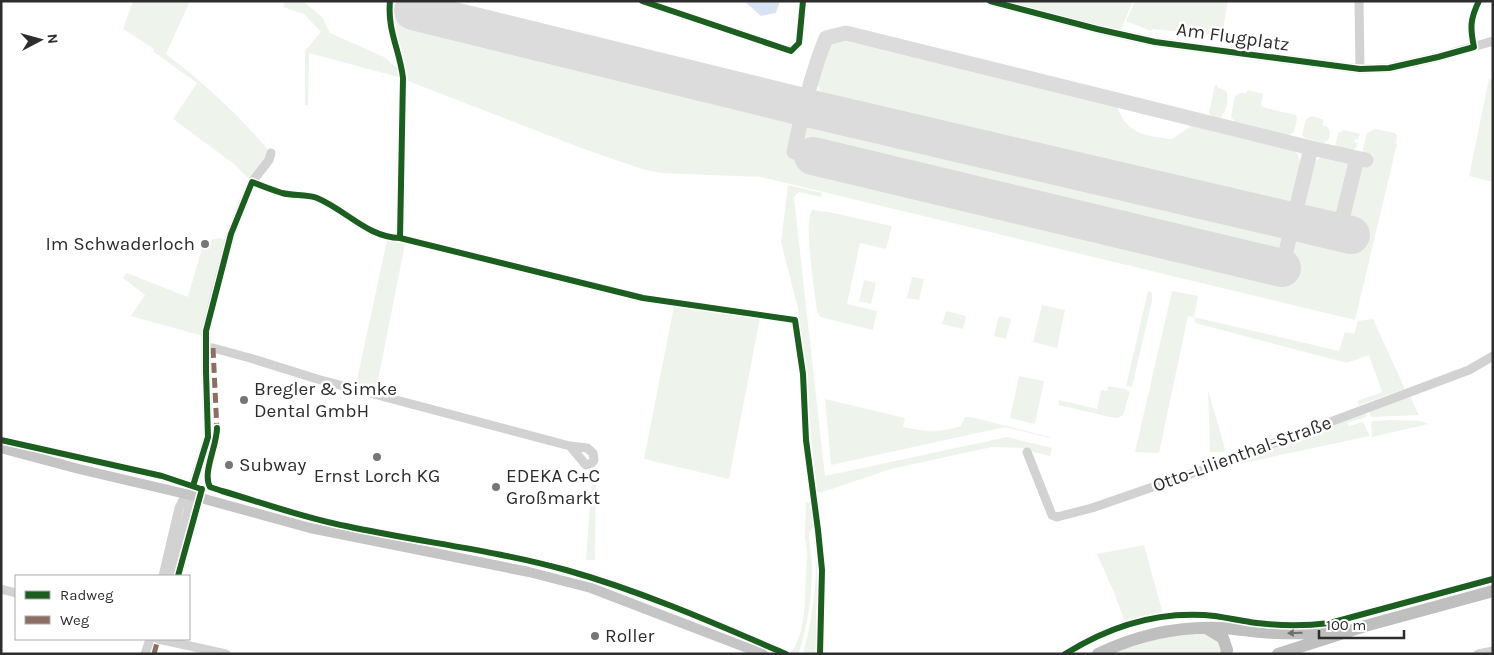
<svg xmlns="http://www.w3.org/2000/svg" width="1494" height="655" viewBox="0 0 1494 655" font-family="Karla,sans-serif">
	<rect width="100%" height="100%" fill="#fff"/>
	<path fill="#eef4eb" d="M133,1H190L166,54C204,83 238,114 269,151L264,163L251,181L234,164L173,119L197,83L154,52V49L123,29Z
		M285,1H303L322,17L330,33L384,57L398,69V77L309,53L308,105H305V51L321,32L304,14L283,7Z
		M990,1H1133L1121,29L1082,25Z
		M1135,1H1228L1222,36L1152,29L1151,31L1126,21Z
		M392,15L677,85L1352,244L1356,227L1342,224L1358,160L1371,162L1373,155L1364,153L1363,150L1367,133L1376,129L1395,133L1397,136L1396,144H1397L1355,320L761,177L661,173L645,170L584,149L408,81C404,58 393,38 392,15Z
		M846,37L1115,101C1125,133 1142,136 1172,139L1196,123L1291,145C1294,149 1298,153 1299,158C1305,178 1297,211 1271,207L825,101L817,83L829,44Z
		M1489,79L1493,80V182L1469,176Z
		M1215,85H1218L1217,87L1226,91C1230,98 1226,113 1220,118L1210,115L1209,112Z
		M1247,90L1263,94L1261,103L1262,107L1296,115L1297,119L1294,132L1288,135L1235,123L1231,116L1235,96L1240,93H1246Z
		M1312,116L1324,120L1322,125L1328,127L1330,133L1329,139L1323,143L1305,138L1302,135L1306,119Z
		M1344,130L1360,134L1358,139H1355L1354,142L1358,143L1356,148L1352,151L1335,146L1338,133Z
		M1325,154H1334L1355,159L1339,223L1303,215L1300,211V203L1311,165Z
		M788,185L822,193L821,197L799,192L794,197L825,476L1007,437L1052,448L1050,456L1030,451L1024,448L992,447L891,469L823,492L817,493L798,309L781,242Z
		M812,210L829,212L892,226L886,249L860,243L847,304L877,311L873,330L820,317L817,311C815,292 803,224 812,210Z
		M220,238L224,240L226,243L203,336L131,316L145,295L123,278L127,273L188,297L202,248L209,247L211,240Z
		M387,240L405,244L376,390L356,384Z
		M912,277L924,279L919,300L907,298Z
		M864,280L876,283L871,304L859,301Z
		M1148,291L1152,293V301L1132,387L1126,386Z
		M1172,291L1198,296L1194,317L1339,351L1345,332L1354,334L1358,321L1373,319L1405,389L1359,405L1357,401L1382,392L1369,355L1347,363L1195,323L1194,317L1188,316L1159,453L1135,452Z
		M1042,305L1065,310L1057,348L1033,342Z
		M674,306L760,318L729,479L644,459Z
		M946,311L966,316L963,329L942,324Z
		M999,316L1011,319L1006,339L994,336Z
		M1019,376L1044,381L1035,424L1010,418Z
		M1108,386L1125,389L1130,392L1123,415L1118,418L1110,417L1058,405L1059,400L1097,409L1101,390L1107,391Z
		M1208,390L1224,445L1225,450L1223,452H1210Z
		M1410,396L1419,415L1372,417L1370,415V411Z
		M825,399L905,418L903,427C927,432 938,433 961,426L965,417H971L1050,437L1049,438L1005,427L831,465Z
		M1365,412L1366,417L1347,423L1349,426L1363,422L1370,436L1234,465V462Z
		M1390,420L1421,421L1428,424L1372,437L1371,424L1373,421Z
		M592,478H596L595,560H586Z
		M806,502L812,503C814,516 817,522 809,533C809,544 812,556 812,568C812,597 808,625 799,652L797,654L790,653L796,645L801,631L804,614L807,552L805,538Z
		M817,535L819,585L816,654H803C813,615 819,578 814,538V536Z
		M1144,545L1163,614L1147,615L1125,622L1113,590L1097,554Z
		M1201,632L1217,635L1224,654H1105L1164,634Z"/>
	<path fill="#d7e2f2" d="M744,1H780L776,13L761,16Z"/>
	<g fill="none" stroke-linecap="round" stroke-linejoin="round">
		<path stroke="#dcdcdc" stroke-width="15" d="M813,156L794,152C802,113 811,75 826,38L846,33L1311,148L1366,160
			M1339,232L1357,158
			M1282,268L1311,148"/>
		<path stroke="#dcdcdc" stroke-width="38" d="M413,11L803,107L1351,235
			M813,156L1282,268"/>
		<path stroke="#d2d2d2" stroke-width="9" d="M990,1L1097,29L1155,42L1360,69L1389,68L1438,57L1493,41
			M1359,1L1360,69
			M206,348H213L250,358L317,379L570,446L587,448L593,453L594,460L592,463L586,465L570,446
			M1027,452L1052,515L1057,517L1092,508L1199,471L1469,370L1493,356
			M163,576L179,508L183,500L190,495
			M171,576L190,503V495L208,437L206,372V331L216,290L231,234L246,196L252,182L269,160L271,153
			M1,589L16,593
			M158,639L226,654
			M145,654L150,639
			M1478,654L1493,651"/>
		<path stroke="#c5c5c5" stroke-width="10" d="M1,448L79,469L190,495L310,528L529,572L591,588L763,654"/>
		<path stroke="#bfbfbf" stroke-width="12" d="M1208,629L1223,638L1227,650L1226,654
			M1098,654C1137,635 1177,626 1221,628C1240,629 1259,633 1278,633C1300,634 1322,632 1344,632
			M1278,654L1365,626L1493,591"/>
		<path stroke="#8d6e63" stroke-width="5" stroke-dasharray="10 5" stroke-linecap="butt" d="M213,348L217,431
			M154,654L158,639"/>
		<g stroke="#fff" stroke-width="9">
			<path id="cycleway" d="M390,1C387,30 400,51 403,78L400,238
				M642,1L791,51L799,43L803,1
				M990,1L1097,29L1155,42L1360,69L1389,68L1438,57L1474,47C1470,28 1470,19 1479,1
				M217,428C217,446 202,473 210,487L222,491C263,503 304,518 346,526C419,542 494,550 566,570C641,591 714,623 786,654
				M1,440L162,476L201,489
				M193,486L208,437L206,372V331L231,234L252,182C262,186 272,190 282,193C293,196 306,194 317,198C346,210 367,237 400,238L643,298L795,320L803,374L806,440L818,530L822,570L820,654
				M178,576L202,489
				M1065,654C1108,627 1153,612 1204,615C1222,616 1239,621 1257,623C1281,626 1306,626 1330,623L1493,579"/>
		</g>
		<use href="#cycleway" stroke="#1b5e20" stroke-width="6"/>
	</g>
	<defs><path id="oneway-solid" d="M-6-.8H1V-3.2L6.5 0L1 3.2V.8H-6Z" transform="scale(1.25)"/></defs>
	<use fill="#6f6f6f" href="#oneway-solid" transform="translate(1295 633) rotate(179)"/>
	<g fill="#767676" stroke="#fff" stroke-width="2">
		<circle cx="205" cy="244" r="5"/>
		<circle cx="244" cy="400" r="5"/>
		<circle cx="377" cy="457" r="5"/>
		<circle cx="229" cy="465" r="5"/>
		<circle cx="496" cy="487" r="5"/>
		<circle cx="595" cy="636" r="5"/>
	</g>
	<g text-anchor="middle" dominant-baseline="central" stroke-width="5" stroke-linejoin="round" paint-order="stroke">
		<g font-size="19" fill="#2d2d2d" stroke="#fff">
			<text transform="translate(1233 37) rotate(8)">Am Flugplatz</text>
			<text transform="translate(1242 454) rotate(-20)">Otto-Lilienthal-Straße</text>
		</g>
		<g font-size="19" fill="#2d2d2d" stroke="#fff" text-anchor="start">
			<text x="195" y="244" text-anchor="end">Im Schwaderloch</text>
			<text x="254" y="389">Bregler &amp; Simke<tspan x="254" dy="22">Dental GmbH</tspan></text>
			<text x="239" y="465">Subway</text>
			<text x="377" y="476" text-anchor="middle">Ernst Lorch KG</text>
			<text x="506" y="476">EDEKA C+C<tspan x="506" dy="22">Großmarkt</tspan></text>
			<text x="605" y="636">Roller</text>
		</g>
	</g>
	<rect width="1494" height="655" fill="none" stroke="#2d2d2d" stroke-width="5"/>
	<rect x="15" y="575" width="175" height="65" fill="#ffffff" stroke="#ababab"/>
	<rect x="25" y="591" width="25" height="8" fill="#1b5e20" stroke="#ababab"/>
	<text x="60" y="600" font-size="15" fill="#2d2d2d">Radweg</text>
	<rect x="25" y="616" width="25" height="8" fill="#8d6e63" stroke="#ababab"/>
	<text x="60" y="625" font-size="15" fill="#2d2d2d">Weg</text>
	<g transform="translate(40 40) rotate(84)" stroke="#ffffff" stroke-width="4" paint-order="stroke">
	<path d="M0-4L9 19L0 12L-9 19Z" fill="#2d2d2d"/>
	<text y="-8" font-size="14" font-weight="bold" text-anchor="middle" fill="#2d2d2d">N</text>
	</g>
	<path d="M1319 630v8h85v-8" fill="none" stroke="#2d2d2d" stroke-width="2.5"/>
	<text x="1326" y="630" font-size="15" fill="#2d2d2d" stroke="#ffffff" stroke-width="4" paint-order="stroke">100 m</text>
</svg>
